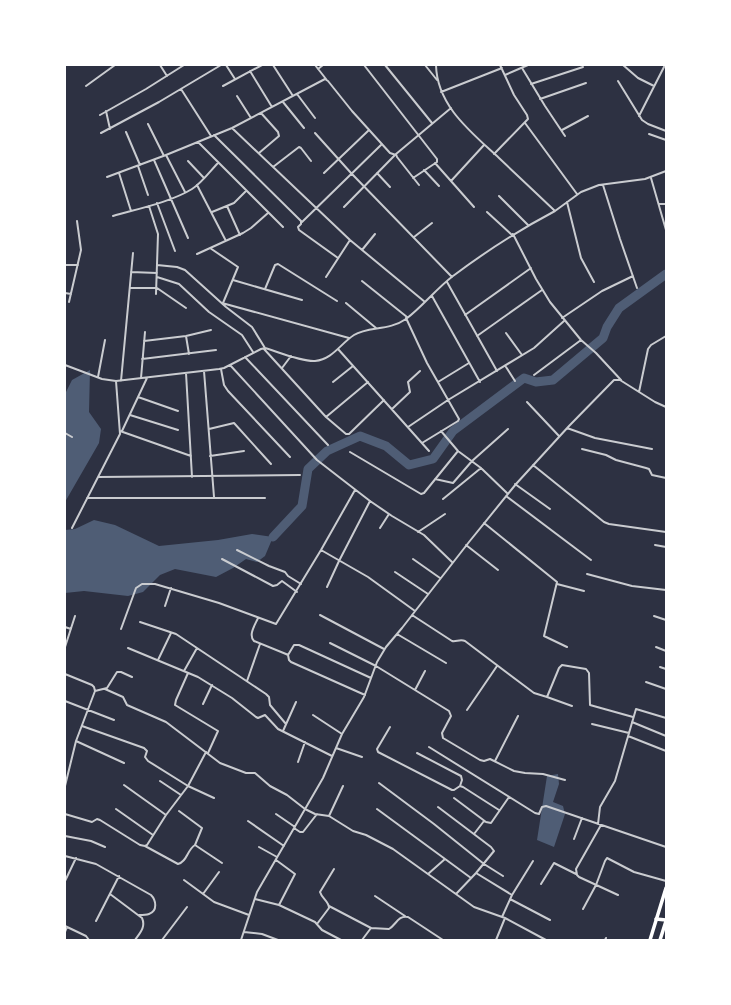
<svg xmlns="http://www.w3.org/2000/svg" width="731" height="1005" viewBox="0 0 731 1005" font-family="Figtree,sans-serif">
	<rect width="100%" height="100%" fill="#2d3142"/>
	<path fill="#4f5d75" d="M90,370L89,412L101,429L99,443L65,502V394L72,380Z
		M94,520L115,525L159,546L218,540L252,534L273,537L265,556L257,562L246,559L233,568L216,577L175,569L160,575L143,592L128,596L84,591L65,593V530L75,529Z
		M558,774L559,784L553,802L563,806L565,814L554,847L537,840L547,776Z"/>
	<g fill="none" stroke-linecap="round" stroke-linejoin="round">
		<path stroke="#4f5d75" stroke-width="9" d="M273,537L302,506L308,469L327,451L360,436L386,446L409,465L433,459L453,431L524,378L536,382L553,380L603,338L607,327L619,308L666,274"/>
		<path stroke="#caccd0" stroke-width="2" d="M160,65L167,76
			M226,65L235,79
			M273,65L293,96
			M315,65L326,79
			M364,65L437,159V162L413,178
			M385,65L432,123
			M425,65L437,80
			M436,65C437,106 471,132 499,158C518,176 536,193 555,211L581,192L599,185L645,179L666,171
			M623,65L638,78L654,86
			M522,68L545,106L565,136
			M318,69L323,65
			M250,71L272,107
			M505,75L528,65
			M618,81L642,120L648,124L666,131
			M531,84L583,67
			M86,86L115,65
			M223,86L262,65
			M181,89L211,136
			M441,92L502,68
			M297,94L315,118
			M237,96L251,118
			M540,99L586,83
			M283,102L304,128
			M106,111L110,129
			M100,115L146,89L184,65
			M639,116L665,65
			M525,123L577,194
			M148,124L164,156
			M232,128L350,240L425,302
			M562,130L588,116
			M126,132L140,165
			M101,133L159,102L221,65
			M315,133L351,173L452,277
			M649,134L666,140
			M214,135L301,221V224L298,227L299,230L338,258
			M198,142L283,227
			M259,153L279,136L278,132L261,113
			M494,154L528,119L527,115L514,95L500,65
			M166,155L185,192
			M154,160L188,238
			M188,161L204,178
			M435,163L474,207
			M138,166L148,195
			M273,167L299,147L301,148L311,161
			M424,170L439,186
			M119,173L131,211
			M324,173L369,130
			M377,173L390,187
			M107,177L166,155L232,128L325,79L328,81L352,111L390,153L396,155
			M651,178L666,230
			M451,181L484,145
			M197,185L226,241
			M419,185L397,157L396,154L451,108
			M603,185L620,239L637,288
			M499,196L528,225
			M567,202L581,258L594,282
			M157,203L175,251
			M659,204H666
			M149,206L158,234L156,294
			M227,206L240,235
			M344,207L395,155
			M212,212L234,203L246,191
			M487,212L512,235
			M113,216C137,209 171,202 192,189C202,183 210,171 218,163
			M302,222L382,144
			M513,234L536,279L550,302L581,340L596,353L621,380
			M414,237L432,223
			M210,248L238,267L223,303
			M362,250L375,234
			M197,254L243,233L251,228L268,213
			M65,265H78
			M157,265L177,267L185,270L226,307L252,327L265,348
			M131,272L157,273
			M157,277L179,284L209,312L242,335L253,352
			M326,277L350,240
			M233,280L302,300
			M362,281L407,317
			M447,282L497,371
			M130,288H157L186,308
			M265,289L275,265L278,264L337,301
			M65,293L71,294
			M432,296L480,382
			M69,302L81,250L77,221
			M222,303L349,338
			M346,303L376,328
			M465,315L531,268
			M406,318L427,363L459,419L458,421L422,443
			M562,318L602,291L633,276
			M506,333L522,355
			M186,336L189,354
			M477,336L542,290
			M144,341L186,336L211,330
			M264,349L326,417L346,434H349L384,400
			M338,349L429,451
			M245,357L328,445
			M142,359L216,350
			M65,365L102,379L116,381L219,369L224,368L261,349L265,348C278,352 302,362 315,361C333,359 340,344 354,335C368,326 389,331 406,319C423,306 436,289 453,276C485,252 519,230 555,211
			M230,365L317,460L370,501L392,516L424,535L452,562
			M506,367L515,381
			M282,368L291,356
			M221,369L224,385L228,391L290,457
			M204,371L214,497
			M186,373L192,477
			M534,375L581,340
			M98,377L105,340
			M141,378L145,332
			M121,381L133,253
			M333,382L353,366
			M438,382L469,363
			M639,392L648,349L651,345L666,336
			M138,397L178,411
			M527,402L559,436
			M392,409L410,392L408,382L420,371
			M130,415L178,430
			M326,417L368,382
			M408,427L448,400L534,348L564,321
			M567,428L595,438L652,449
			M209,429L234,423L271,464
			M120,431L191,456
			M122,431L147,378
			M441,431L458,451L481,468L508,494
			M65,433L72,437
			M582,449L606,455L616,460L646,468L649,469L652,475L666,478
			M350,452L421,494L424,493L458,451
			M210,456L244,451
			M533,465L604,522L609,524L666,532
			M98,477L300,475
			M435,479L453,483L472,461L508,429
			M515,484L550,509
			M506,496L591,560
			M87,498H265
			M443,499L481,468
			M484,523L557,582L544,636L567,647
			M72,528L120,434L116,381
			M380,528L389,514
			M418,532L445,514
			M466,545L498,570
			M655,545L666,547
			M237,550L269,566L285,572L288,576L301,584
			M321,550L368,577L415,611
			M222,559L273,586L277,585L282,581L297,592
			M413,559L440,578
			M395,572L428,594
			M587,574L632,586L666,590
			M557,584L584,591
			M327,587L339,561L370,501
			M165,606L171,588
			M320,615L384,649
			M412,615L452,641C456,642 460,639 465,641L534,693L547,697L572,706
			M654,616L666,620
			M258,618C255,625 248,635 254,641L286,654L288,655L289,660L291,662L365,695
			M140,622L176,634L266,694L269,697L270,705L286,724
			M65,627L71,629
			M121,629L136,588L142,584H155L219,603L276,624L321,550L355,490
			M397,634L446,663
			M330,643L376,666L449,711L451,716L442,733L443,738L480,760L484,761L490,759L514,771L525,773L543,774L565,780
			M65,647L75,616
			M656,647L666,651
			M128,648L198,677L232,698L256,717L258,718L265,715L278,729L332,756
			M288,655L294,645H299L371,678
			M158,660L171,633
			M660,667L666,669
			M184,671L197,648
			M188,673L176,700L175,705L218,731L208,753
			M65,674L92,685L94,687L95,691L76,741L65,786
			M247,681L260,644
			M646,682L666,689
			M105,689L123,697L127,705L166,722L220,763L246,773H255L270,786L287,795L305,809L315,814L329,816L353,831L366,835L393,849L474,907L505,918L546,940
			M415,690L425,671
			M95,691L107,688L117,672H121L132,677
			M547,697L559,668L562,665L586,669L589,673L590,705L633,717
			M65,701L114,720
			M203,704L212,685
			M467,710L497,666
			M313,715L342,734
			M632,722L666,736
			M592,724L629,733
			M82,726L144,748L147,751L145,757L148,761L188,786L214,798
			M390,727L377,749L378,752L452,790H454L460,786L463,787L499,810
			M283,731L296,702
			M628,736L666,751
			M76,741L124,763
			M429,747L535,813L539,814L542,807L546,806L666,847
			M336,748L362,757
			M417,753L461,776L462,780L460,786
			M495,761L518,716
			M298,762L305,742
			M160,781L181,795
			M379,783L434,824L484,864L503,876
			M124,785L166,815
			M454,798L486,822L491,823L509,797
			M438,807L491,847L494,851L476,873L456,894
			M116,809L153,835
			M377,809L471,878
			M179,811L202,828L195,845
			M65,814L92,822L97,819L100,820L140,845L145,846L147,845L166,815L188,786L206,752
			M276,814L295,827
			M329,816L343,786
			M248,821L284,846
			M598,824L600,807L615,781L636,709L666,718
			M601,825L576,869L577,875L579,877L618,895
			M294,828L300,832H303L317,814
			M474,834L484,821
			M65,836L91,841L105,847
			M574,839L582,818
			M145,846L178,864C187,862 187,850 195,845L222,863
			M259,847L277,857
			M65,856L96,864L151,895C156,900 158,911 149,914C146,915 142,915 139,915
			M276,860L295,874L279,905
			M476,873L512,895
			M428,874L445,859
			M184,880L214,902L249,915
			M65,881L76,858
			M541,884L554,863L576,874
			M110,894L142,918C146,927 140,933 135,940
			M203,894L219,872
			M375,896L405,916
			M255,899L279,905L315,922L322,930L341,940
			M510,899L550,920
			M329,906L371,928
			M583,909L596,885L605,861L607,858L634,872L666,881
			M502,917L512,895L533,861
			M96,921L119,876
			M317,924L329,908C329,901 322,899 320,892L334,869
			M65,926L86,936L89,940
			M65,932L67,927
			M244,932L262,934L278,940
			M162,940L187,907
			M241,940L257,892L323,778L342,734L364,697L377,662L386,647L402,628L469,542L516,484L569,426L614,380H620L655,402L666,407
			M362,940L371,928L389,929C396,925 398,915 408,917L443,940
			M496,940L505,918
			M605,940L606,938"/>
		<path stroke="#fff" stroke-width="3.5" d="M650,940L666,888
			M660,940L666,921"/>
		<path stroke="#fff" stroke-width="3.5" d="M656,919L666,920"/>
	</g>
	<rect width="731" height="1005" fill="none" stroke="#ffffff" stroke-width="132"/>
</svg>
